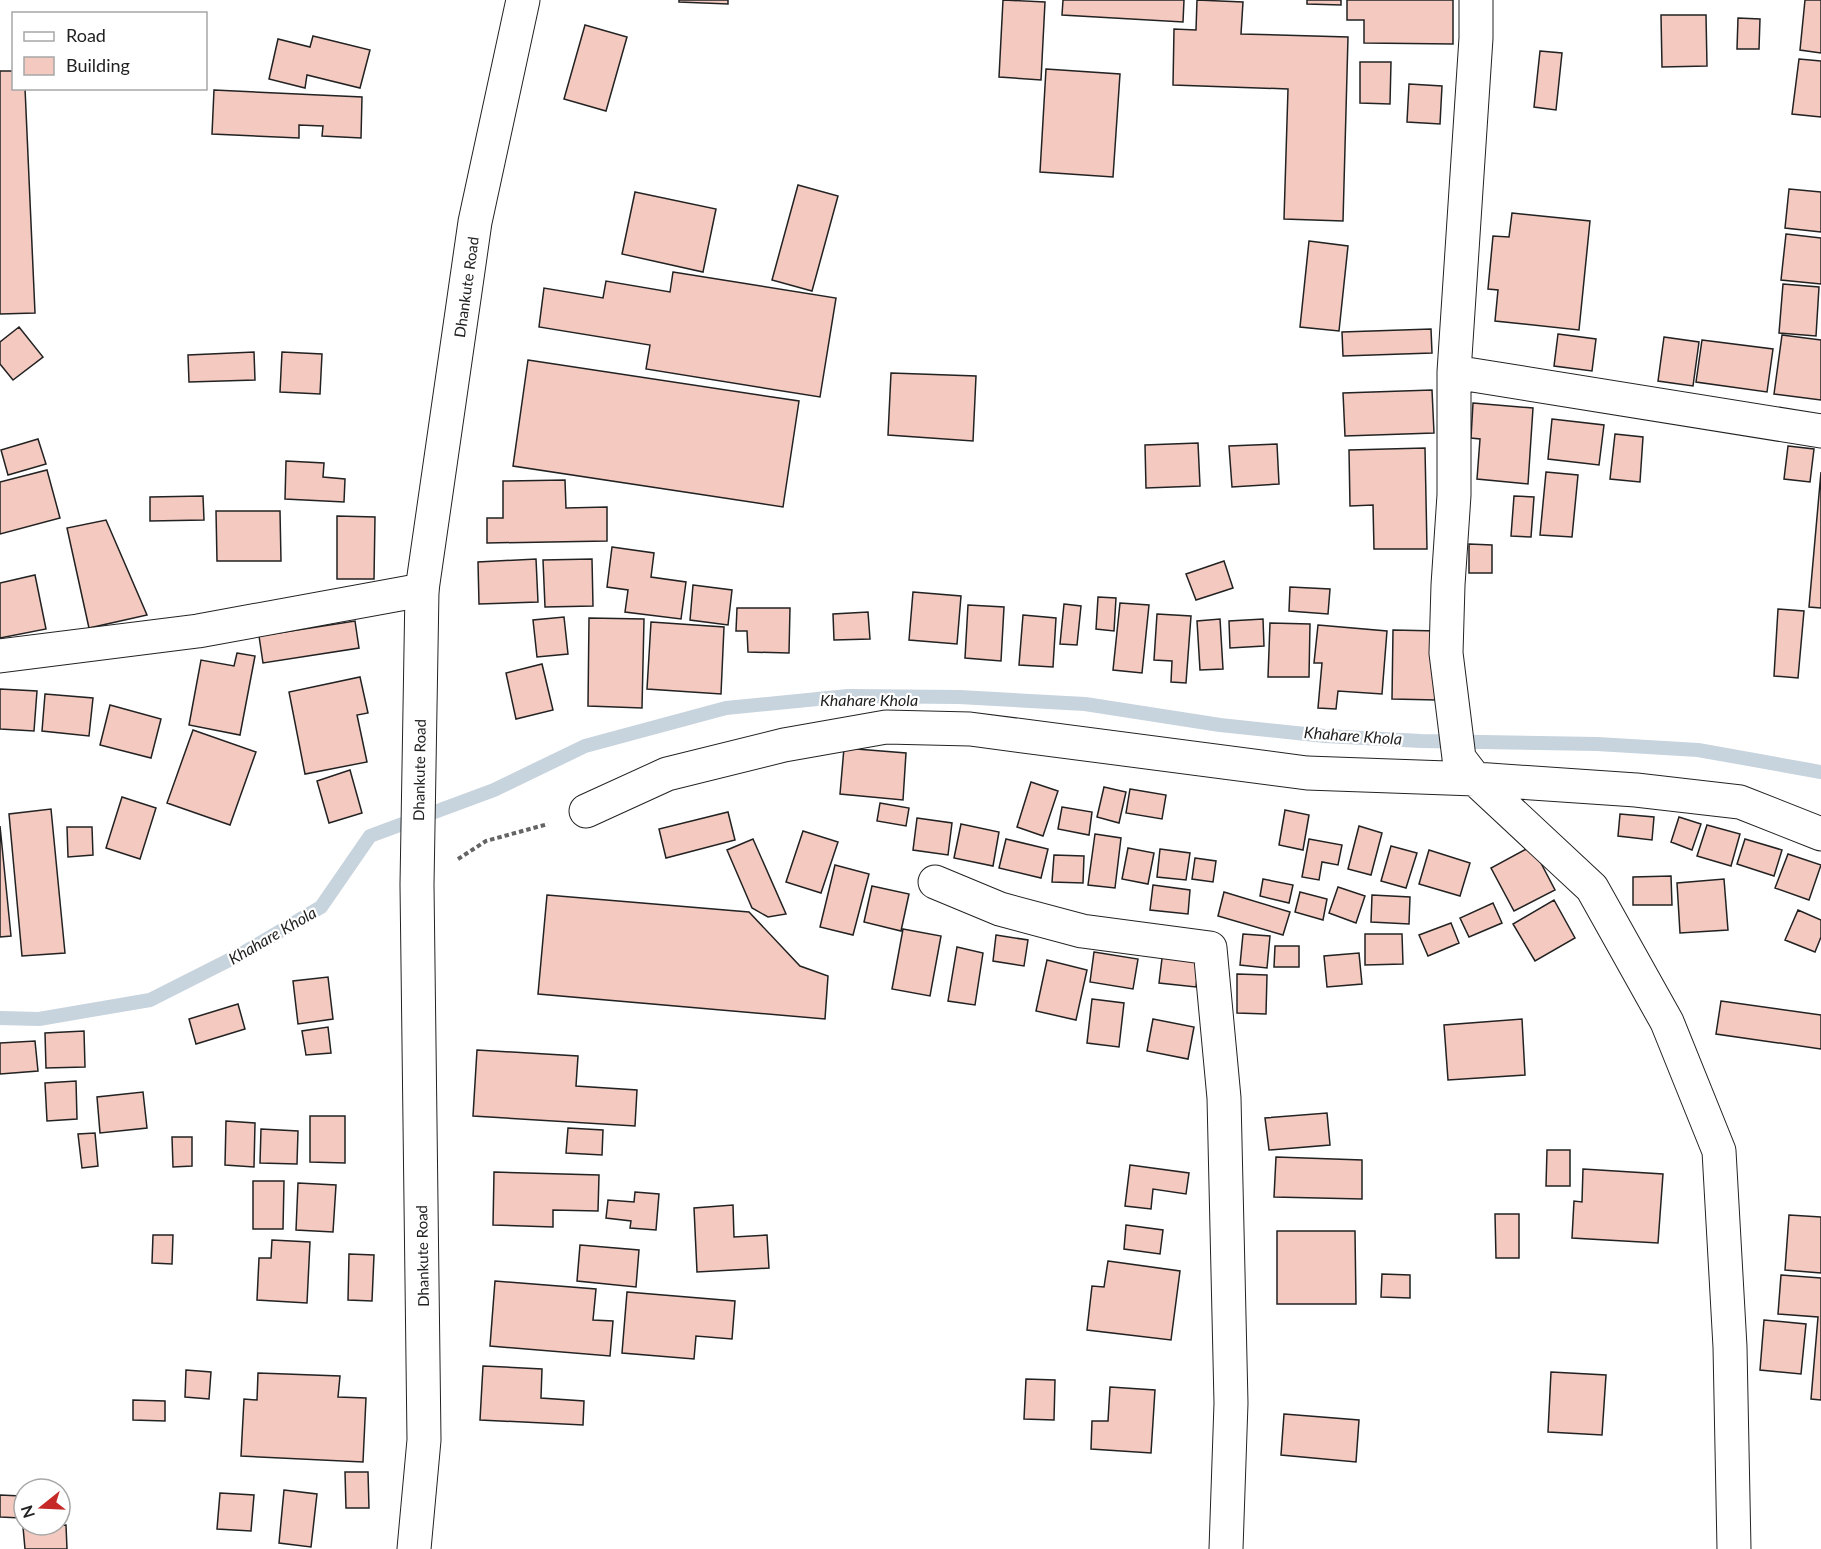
<svg xmlns="http://www.w3.org/2000/svg" width="1821" height="1549" viewBox="0 0 1821 1549" font-family="Lato,sans-serif">
	<rect width="100%" height="100%" fill="#fff"/>
	<g fill="none" stroke-linecap="round" stroke-linejoin="round">
		<path stroke="#c7d3dd" stroke-width="14" d="M0,1018L39,1019L150,1000L243,953L321,907L370,836L494,790L585,746L726,708L848,696L959,697L1085,704L1220,725L1325,736L1421,741L1597,744L1698,750L1821,772"/>
	</g>
	<path fill="#f3c9c0" stroke="#222" stroke-width="1.5" d="M679,0H728V4L679,2Z
		M1003,0L1045,2L1041,80L999,77Z
		M1063,0H1184L1183,22L1062,15Z
		M1197,0L1243,2L1241,34L1348,37L1343,221L1284,219L1288,89L1173,85L1174,29L1196,30Z
		M1307,0H1341V5L1307,4Z
		M1347,0H1453V44L1364,43V20H1347Z
		M1805,0H1821V53L1800,50Z
		M1661,15H1706L1707,66L1662,67Z
		M1738,18L1760,19L1759,49H1737Z
		M585,25L627,37L606,111L564,99Z
		M313,36L370,50L360,88L307,75L305,88L269,79L278,39L310,47Z
		M1540,51L1562,53L1556,110L1534,107Z
		M1799,59L1821,61V117L1792,114Z
		M1360,62H1391L1390,104L1360,103Z
		M1046,69L1120,74L1113,177L1040,172Z
		M0,71H14V88H25L35,313L0,314Z
		M1409,84L1442,86L1440,124L1407,122Z
		M214,90L362,97L361,138L322,136L323,126L299,125V138L212,134Z
		M798,185L838,196L812,291L772,280Z
		M1789,189L1821,192V232L1785,228Z
		M635,192L716,209L703,272L622,254Z
		M1512,213L1590,221L1579,330L1495,321L1498,290L1488,289L1493,236L1509,237Z
		M1786,234L1821,238V284L1781,280Z
		M1309,241L1348,246L1339,331L1300,327Z
		M673,272L836,298L820,397L646,369L650,345L539,327L544,288L603,298L606,281L670,292Z
		M1783,284L1819,287L1816,336L1779,333Z
		M19,327L43,357L13,380L0,364V342Z
		M1431,329L1432,353L1343,356L1342,332Z
		M1558,334L1596,339L1592,371L1554,366Z
		M1782,335L1821,340V400L1774,394Z
		M1664,337L1699,342L1693,386L1658,381Z
		M1702,340L1773,349L1767,392L1696,382Z
		M254,352L255,380L189,382L188,355Z
		M282,352L322,354L320,394L280,392Z
		M528,360L799,401L783,507L513,466Z
		M891,373L976,376L973,441L888,435Z
		M1432,390L1434,433L1345,436L1343,393Z
		M1473,403L1533,408L1528,484L1477,479L1480,439L1471,438Z
		M1552,419L1604,425L1599,465L1548,459Z
		M1615,434L1643,437L1640,482L1610,479Z
		M38,439L46,464L8,475L1,450Z
		M1198,443L1200,486L1146,488L1145,445Z
		M1277,444L1279,484L1232,487L1229,446Z
		M1788,446L1814,449L1810,482L1784,479Z
		M1425,448L1427,549H1374L1373,505L1350,506L1349,450Z
		M286,461L324,463L323,477L345,479L344,502L285,499Z
		M47,470L60,518L0,534V482Z
		M1546,472L1578,475L1572,537L1540,535Z
		M1821,472V608L1809,607Z
		M565,480L566,508L607,507V541L487,543V518H503V481Z
		M203,496L204,520L150,521V497Z
		M1514,496L1534,497L1531,537L1511,536Z
		M216,511H280L281,561H217Z
		M337,516L375,517L374,579H337Z
		M106,520L147,615L89,628L67,528Z
		M1469,544L1492,545V573H1469Z
		M612,547L654,553L651,577L686,582L681,619L625,612L628,590L607,587Z
		M536,559L538,602L479,604L478,562Z
		M592,559L593,606L545,607L543,560Z
		M1224,561L1233,588L1196,600L1186,574Z
		M35,575L46,629L0,638V583Z
		M693,585L732,590L728,625L690,620Z
		M1290,587L1330,589L1328,614L1289,611Z
		M913,592L961,596L957,644L909,640Z
		M1098,597L1116,598L1114,631L1096,629Z
		M1120,603L1149,605L1142,673L1113,670Z
		M1064,604L1081,606L1077,645L1060,644Z
		M968,605L1004,607L1001,661L965,658Z
		M737,608H790L789,653L748,652L747,631H736Z
		M1778,609L1804,611L1798,678L1774,676Z
		M868,612L870,639L834,640L833,614Z
		M1157,614L1191,616L1186,683L1171,682L1172,661L1154,660Z
		M1023,615L1056,618L1053,667L1019,665Z
		M564,617L568,654L537,657L533,620Z
		M589,618L644,619L642,708L588,706Z
		M1220,619L1223,669L1200,670L1197,621Z
		M1263,619L1264,646L1230,648L1229,621Z
		M355,621L359,648L263,663L259,636Z
		M651,622L724,627L721,694L647,689Z
		M1270,623L1310,624L1309,677H1268Z
		M1318,625L1387,631L1382,694L1338,691L1336,709L1318,708L1322,663H1314Z
		M1393,630L1438,631L1437,700L1392,699Z
		M237,653L255,656L240,735L189,725L201,660L234,666Z
		M542,664L553,710L516,719L506,673Z
		M360,677L368,713L357,715L367,762L305,774L289,692Z
		M0,689L37,691L34,731L0,729Z
		M45,694L93,698L89,736L42,731Z
		M110,705L161,719L151,758L100,745Z
		M193,730L256,752L230,825L167,803Z
		M844,748L906,753L903,800L840,794Z
		M350,770L362,813L329,823L317,781Z
		M1031,782L1058,791L1043,836L1017,827Z
		M1104,787L1126,792L1119,823L1097,817Z
		M1130,789L1166,795L1162,819L1126,813Z
		M122,797L156,808L140,859L106,848Z
		M880,803L909,808L906,826L877,821Z
		M1062,807L1092,812L1089,835L1058,829Z
		M51,809L65,953L22,956L9,814Z
		M1285,810L1309,815L1303,850L1279,845Z
		M728,812L735,840L666,858L659,829Z
		M1620,814L1654,817L1652,840L1618,836Z
		M1679,817L1701,824L1692,850L1671,842Z
		M917,818L952,823L948,855L913,850Z
		M961,824L999,832L993,866L954,858Z
		M1707,825L1740,834L1731,866L1697,856Z
		M0,826L11,936L0,937Z
		M1359,826L1382,833L1371,875L1348,869Z
		M67,827H92L93,855L68,857Z
		M803,831L838,842L821,893L786,882Z
		M1095,834L1121,838L1115,888L1088,885Z
		M753,839L786,914L768,917L752,908L727,850Z
		M1006,839L1048,849L1041,878L999,868Z
		M1309,839L1342,845L1338,865L1322,862L1319,880L1302,877Z
		M1745,839L1782,850L1774,876L1737,864Z
		M1391,846L1417,853L1406,888L1381,881Z
		M1532,846L1555,890L1514,911L1491,868Z
		M1128,848L1154,853L1148,884L1122,879Z
		M1160,849L1190,853L1186,880L1157,877Z
		M1429,850L1470,863L1460,896L1419,884Z
		M1788,854L1821,865L1809,900L1775,888Z
		M1054,855L1084,856L1083,883L1052,882Z
		M1195,858L1216,861L1213,882L1192,879Z
		M835,865L869,874L853,935L820,927Z
		M1671,876L1672,905H1633V877Z
		M1263,879L1293,885L1289,903L1260,896Z
		M1724,879L1728,930L1680,933L1677,883Z
		M1153,885L1190,890L1188,914L1150,910Z
		M872,886L909,894L901,931L864,922Z
		M1338,887L1365,896L1356,923L1329,913Z
		M1224,892L1290,912L1283,935L1218,916Z
		M1300,892L1327,899L1323,920L1295,912Z
		M547,895L749,912L800,966L828,976L825,1019L538,994Z
		M1372,895L1410,897L1409,924L1371,922Z
		M1554,900L1575,938L1535,961L1513,924Z
		M1493,903L1502,923L1469,937L1460,918Z
		M1798,910L1821,920V937L1815,952L1785,940Z
		M1451,923L1459,943L1428,956L1419,935Z
		M903,929L941,936L930,996L892,989Z
		M1243,934L1270,936L1267,968L1240,965Z
		M1365,934H1402L1403,964L1365,965Z
		M996,935L1028,940L1024,966L993,961Z
		M1275,946H1299V967H1274Z
		M957,947L983,953L975,1005L948,1001Z
		M1163,950L1200,954L1196,987L1159,983Z
		M1094,952L1138,959L1133,989L1090,982Z
		M1359,953L1362,984L1327,987L1324,956Z
		M1047,960L1087,970L1076,1020L1036,1011Z
		M1237,974L1267,975L1266,1014L1237,1013Z
		M328,977L333,1019L298,1024L293,981Z
		M1092,999L1124,1003L1119,1047L1087,1043Z
		M1721,1001L1821,1015V1049L1716,1034Z
		M238,1004L245,1029L196,1044L189,1019Z
		M1153,1019L1194,1027L1188,1059L1147,1051Z
		M1522,1019L1525,1075L1448,1080L1444,1025Z
		M328,1027L331,1053L306,1055L302,1031Z
		M84,1031L85,1067L46,1068L45,1033Z
		M35,1041L38,1071L0,1074V1043Z
		M477,1050L578,1056L576,1086L637,1090L635,1126L473,1116Z
		M76,1081L77,1119L47,1121L45,1083Z
		M143,1092L147,1128L100,1133L97,1097Z
		M1327,1113L1330,1145L1269,1150L1265,1118Z
		M310,1116H345V1163L310,1162Z
		M226,1121L255,1123L254,1167L225,1165Z
		M568,1128L603,1130L602,1155L566,1153Z
		M261,1129L298,1131L297,1164L260,1163Z
		M95,1133L98,1166L82,1168L78,1134Z
		M172,1137H192V1166L173,1167Z
		M1547,1150H1570V1186H1546Z
		M1276,1157L1362,1160V1199L1274,1197Z
		M1130,1165L1189,1173L1186,1194L1153,1189L1151,1209L1125,1206Z
		M1583,1169L1663,1174L1658,1243L1572,1238L1574,1201L1582,1202Z
		M494,1172L599,1175L598,1211L553,1210V1227L493,1225Z
		M253,1181H284L283,1229H253Z
		M298,1183L336,1185L333,1232L296,1230Z
		M635,1192L659,1194L656,1230L630,1228L631,1221L606,1218L608,1200L634,1202Z
		M733,1205L734,1237L767,1235L769,1268L697,1272L694,1208Z
		M1495,1214H1519V1258H1496Z
		M1789,1215L1821,1217V1273L1785,1270Z
		M1126,1225L1163,1230L1160,1254L1124,1249Z
		M1277,1231H1355L1356,1304H1277Z
		M153,1235H173L172,1264L152,1263Z
		M272,1240L310,1242L307,1303L257,1300L259,1258H271Z
		M580,1245L639,1250L636,1287L577,1281Z
		M349,1254L374,1255L372,1301L348,1300Z
		M1108,1261L1180,1271L1171,1340L1087,1330L1092,1286L1104,1287Z
		M1382,1274L1410,1275V1298L1381,1297Z
		M1781,1275L1821,1278V1400L1811,1399L1818,1317L1778,1314Z
		M495,1281L596,1289L593,1320L613,1321L610,1356L490,1346Z
		M627,1292L735,1301L732,1339L696,1336L694,1359L622,1353Z
		M1764,1320L1806,1324L1801,1374L1760,1370Z
		M483,1366L542,1369L541,1398L584,1401L583,1425L480,1420Z
		M186,1370L211,1372L209,1399L185,1397Z
		M1551,1372L1606,1375L1602,1435L1548,1432Z
		M258,1373L340,1376L338,1397L366,1398L363,1462L241,1456L244,1399L257,1400Z
		M1026,1379L1055,1380L1054,1420L1024,1419Z
		M1110,1387L1155,1390L1151,1453L1091,1449L1092,1421H1108Z
		M133,1400L165,1401V1421L133,1420Z
		M1284,1414L1359,1420L1356,1462L1281,1455Z
		M345,1472H368L369,1508H346Z
		M284,1490L317,1494L311,1547L279,1543Z
		M220,1493L254,1495L251,1531L217,1529Z
		M0,1495L21,1496V1518L0,1517Z
		M66,1525L67,1549H25L23,1527Z"/>
	<g fill="none" stroke-linecap="round" stroke-linejoin="round">
		<g stroke="#222" stroke-width="35">
			<path id="minor" d="M1476,0V38L1454,372V495L1448,585L1446,653L1459,758L1475,779L1592,888L1667,1022L1719,1151L1730,1347L1734,1549
				M1454,372L1821,431
				M0,656L198,631L422,590
				M586,811L667,774L784,745L886,727L970,729L1307,773L1475,779L1636,790L1740,802L1821,834
				M935,882L1000,909L1082,931L1210,948L1224,1098L1231,1403L1226,1549"/>
		</g>
		<g stroke="#222" stroke-width="35">
			<path id="primary" d="M414,1549L424,1440L417,885L422,590L475,222L523,0"/>
		</g>
		<path stroke="#646464" stroke-width="4" stroke-dasharray="4.5 3" stroke-linecap="butt" d="M458,859L486,841L548,824"/>
		<use href="#minor" stroke="#fff" stroke-width="33"/>
		<use href="#primary" stroke="#fff" stroke-width="33"/>
	</g>
	<g text-anchor="middle" dominant-baseline="central" stroke-width="4.5" stroke-linejoin="round" paint-order="stroke">
		<g font-size="15" fill="#222" stroke="#fff">
			<text transform="translate(466 287) rotate(-82)">Dhankute Road</text>
			<text transform="translate(419 770) rotate(-89)">Dhankute Road</text>
			<text transform="translate(422 1256) rotate(-91)">Dhankute Road</text>
		</g>
		<g font-size="16" font-style="italic" fill="#222" stroke="#fff">
			<text x="869" y="699">Khahare Khola</text>
			<text transform="translate(1353 735) rotate(4)">Khahare Khola</text>
			<text transform="translate(272 935) rotate(-30)">Khahare Khola</text>
		</g>
	</g>
	<rect x="12" y="12" width="195" height="78" fill="#ffffff" stroke="#a7a7a7" stroke-width="1.5"/>
	<rect x="24" y="32" width="30" height="9" fill="#ffffff" stroke="#a7a7a7" stroke-width="1.5"/>
	<text x="66" y="42" font-size="18" fill="#222222">Road</text>
	<rect x="24" y="57" width="30" height="18" fill="#f3c9c0" stroke="#a7a7a7" stroke-width="1.5"/>
	<text x="66" y="72" font-size="18" fill="#222222">Building</text>
	<g transform="translate(42 1507) rotate(252)"><circle r="28" fill="#ffffff" stroke="#a7a7a7" stroke-width="1.5"/>
	<path d="M0-4.5L10 22L0 15L-10 22Z" fill="#c62828"/>
	<text y="-9" font-size="16" font-weight="bold" text-anchor="middle" fill="#222222">N</text>
	</g>
</svg>
